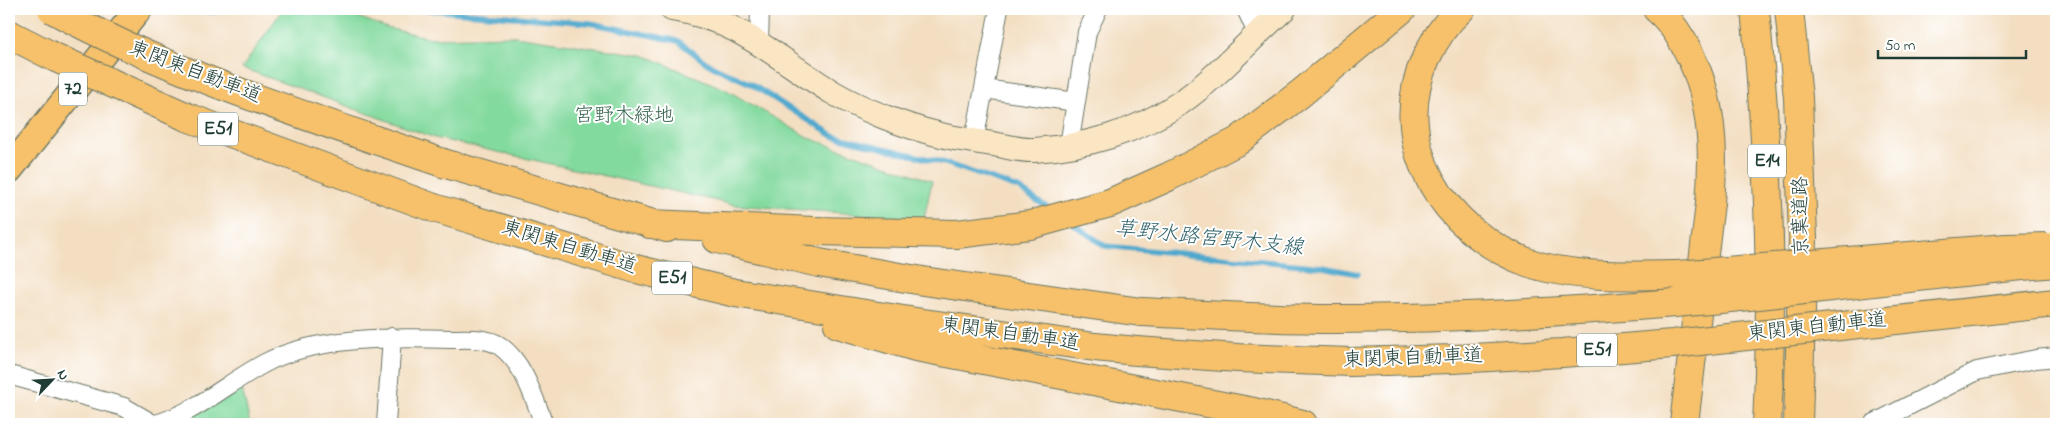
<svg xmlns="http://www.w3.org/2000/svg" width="2065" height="433" viewBox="0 0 2065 433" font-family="'Indie Flower','Klee One',sans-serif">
	<rect width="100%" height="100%" fill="#fff"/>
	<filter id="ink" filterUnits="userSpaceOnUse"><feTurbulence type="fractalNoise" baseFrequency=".02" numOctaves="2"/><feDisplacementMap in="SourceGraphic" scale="10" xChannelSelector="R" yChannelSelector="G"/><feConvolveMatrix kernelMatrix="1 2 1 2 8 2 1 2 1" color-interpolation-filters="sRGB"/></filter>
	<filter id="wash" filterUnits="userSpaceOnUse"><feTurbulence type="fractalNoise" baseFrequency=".0096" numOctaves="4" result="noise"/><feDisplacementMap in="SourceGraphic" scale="20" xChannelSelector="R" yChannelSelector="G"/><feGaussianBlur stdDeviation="1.12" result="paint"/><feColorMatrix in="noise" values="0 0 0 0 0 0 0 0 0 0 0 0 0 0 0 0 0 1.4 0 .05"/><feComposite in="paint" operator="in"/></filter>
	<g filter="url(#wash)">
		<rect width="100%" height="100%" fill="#f3dec1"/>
		<path fill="#83da9f" stroke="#518c6a" d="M283,9L340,10L387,28L431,38L515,36L643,55L725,89L809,138L932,181L924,219L735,205L435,138L242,68Z
			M241,384L250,424H179Z"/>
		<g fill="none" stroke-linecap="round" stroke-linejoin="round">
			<path stroke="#4fa9cd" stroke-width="5.5" d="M194,9L214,12L223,9
				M418,9L590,23L678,41L708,64L751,84L833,136L945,163L1018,188L1051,210
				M1072,223L1105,246L1323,267L1358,274"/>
		</g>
	</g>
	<g filter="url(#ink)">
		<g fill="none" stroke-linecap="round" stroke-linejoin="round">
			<g stroke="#697565" stroke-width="20">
				<path id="street" d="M1246,9L1257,33
					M759,44L760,9
					M984,89L1076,102
					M974,141L999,9
					M1069,146L1087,32L1098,9
					M9,375L124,407L153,424
					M156,424C197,412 227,383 265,363C316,336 395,337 451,339C466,339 487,337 500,346C524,363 534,398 544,424
					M386,424L392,337
					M1873,424L1977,371L2036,359L2056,357"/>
			</g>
			<g stroke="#697565" stroke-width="26">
				<path id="secondary" d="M672,9C733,16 781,61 832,92C861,109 904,126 937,134C955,139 975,141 993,144C1006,146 1021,151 1034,150C1085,147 1137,132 1180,103C1219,76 1249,40 1284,9"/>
			</g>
			<g stroke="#697565" stroke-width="29">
				<path id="primary" d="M9,170L139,9"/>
			</g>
			<g stroke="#697565" stroke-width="30">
				<path id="highway" d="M1461,9C1446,22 1435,39 1426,58C1387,143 1444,232 1527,262C1570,278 1631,276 1677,275
					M1657,9C1668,18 1676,30 1683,42C1712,92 1715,146 1710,203L1684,424
					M1755,9C1768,147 1774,286 1767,424
					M1789,9L1798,98L1803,238L1798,424
					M443,163L667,228
					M434,208L636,269L735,293L916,322L1095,347L1137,351
					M650,224L815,231L957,234L1030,225L1110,203L1168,177L1238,141L1300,94L1402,9
					M717,239L819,263L923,281L1141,312
					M838,324L916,347L1254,412L1303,424"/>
			</g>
			<use href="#street" stroke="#fff" stroke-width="18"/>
			<use href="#secondary" stroke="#fbe6c4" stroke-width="24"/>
			<use href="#primary" stroke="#f6c16b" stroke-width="26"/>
			<use href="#highway" stroke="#f6c16b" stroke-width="28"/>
			<g stroke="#697565" stroke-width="30" stroke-linecap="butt">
				<path id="highway-bridge" d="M52,9C175,76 311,117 443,163
					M9,34L54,57L187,117L434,208
					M1677,275L2006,248L2047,247
					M1141,312C1205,315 1270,319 1334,319C1448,319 1562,312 1675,303C1803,293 1929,273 2056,263
					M1137,351L1238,358L1351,362L1453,359L1562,353L1672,344L2056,303"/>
			</g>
			<use href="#highway-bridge" stroke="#f6c16b" stroke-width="28"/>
		</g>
	</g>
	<g text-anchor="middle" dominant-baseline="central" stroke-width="4" stroke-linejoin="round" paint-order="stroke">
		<g fill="#fff" stroke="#627771" stroke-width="1">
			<rect x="59" y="72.5" width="28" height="33" rx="4"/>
			<rect x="198" y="112.5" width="40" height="33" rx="4"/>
			<rect x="1748" y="144.5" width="38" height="33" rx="4"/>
			<rect x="652" y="261.5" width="40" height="33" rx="4"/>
			<rect x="1577" y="333.5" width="40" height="33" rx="4"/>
		</g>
		<g font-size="19" font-weight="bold" fill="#1f3d34">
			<text x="73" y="89">72</text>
			<text x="218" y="129">E51</text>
			<text x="1767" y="161">E14</text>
			<text x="672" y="278">E51</text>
			<text x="1597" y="350">E51</text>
		</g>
		<g font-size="20" fill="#1f3d34" stroke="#fff">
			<text transform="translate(195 73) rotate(21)">東関東自動車道</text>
			<text transform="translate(1802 216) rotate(-91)">京葉道路</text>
			<text transform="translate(569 248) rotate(17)">東関東自動車道</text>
			<text transform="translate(1817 328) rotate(-6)">東関東自動車道</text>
			<text transform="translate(1010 335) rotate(8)">東関東自動車道</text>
			<text transform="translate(1413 359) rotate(-2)">東関東自動車道</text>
		</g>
		<g font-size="20" fill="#38644f" stroke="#fff">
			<text x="624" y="116">宮野木緑地</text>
		</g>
		<g font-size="21" font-style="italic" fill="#30636a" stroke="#fff">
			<text transform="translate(1209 239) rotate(6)">草野水路宮野木支線</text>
		</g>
	</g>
	<rect width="2065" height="433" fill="none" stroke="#fff" stroke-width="30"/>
	<g transform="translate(52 380) rotate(65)" stroke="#ffffff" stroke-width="4" paint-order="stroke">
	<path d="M0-4L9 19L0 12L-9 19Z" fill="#1f3d34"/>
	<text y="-8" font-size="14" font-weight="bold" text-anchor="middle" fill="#1f3d34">N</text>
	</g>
	<path d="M1878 50v8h148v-8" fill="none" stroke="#1f3d34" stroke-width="2.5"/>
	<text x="1885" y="50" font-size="15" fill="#1f3d34" stroke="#ffffff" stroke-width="4" paint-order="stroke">50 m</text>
</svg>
